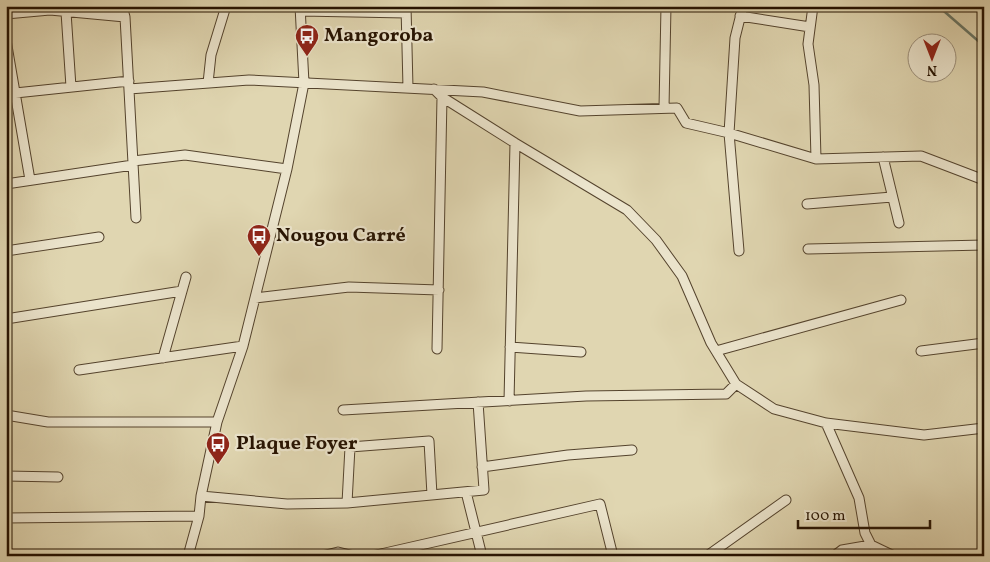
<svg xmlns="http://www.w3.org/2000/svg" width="990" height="562" viewBox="0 0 990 562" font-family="Vollkorn,serif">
	<rect width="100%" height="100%" fill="#e0d6b1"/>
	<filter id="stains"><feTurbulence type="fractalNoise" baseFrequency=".004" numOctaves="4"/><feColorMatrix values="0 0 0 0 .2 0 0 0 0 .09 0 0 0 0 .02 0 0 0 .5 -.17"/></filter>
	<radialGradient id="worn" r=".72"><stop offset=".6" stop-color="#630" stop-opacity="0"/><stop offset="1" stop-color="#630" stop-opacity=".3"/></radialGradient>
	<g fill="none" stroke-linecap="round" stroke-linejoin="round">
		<path stroke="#687666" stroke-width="2.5" d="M938,6L984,46"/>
		<g stroke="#54432d" stroke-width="11">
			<path id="minor" d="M122,6L125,17L136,218
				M406,6L408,88
				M813,6L808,44L814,85L816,159
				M301,11L406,13
				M66,12L71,87
				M6,14L50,10L125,17
				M740,16L810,27
				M6,40L30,180
				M208,83L211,55L226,6
				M129,89L249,80L483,92L580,111L677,108L686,123L729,133L816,159L921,156L984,180
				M434,89L442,97L515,143L627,210L656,240L682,276L711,343L736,384L774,409L826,423L924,435L984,428
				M6,94L129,81
				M664,108L666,6
				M883,157L899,223
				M133,161L185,155L287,169
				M6,184L133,165
				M807,204L892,197
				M808,249L984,245
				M6,251L99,237
				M739,251L729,133L735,38L743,6
				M255,298L349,287L439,290
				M6,319L182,291
				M510,347L581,352
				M437,349L442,97
				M716,351L901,300
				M921,351L984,343
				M163,358L186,277
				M79,370L243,346
				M509,401L515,143
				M343,410L586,396L726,394L736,384
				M6,415L48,422H217
				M826,423L859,498L865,533L871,545L894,556
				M482,467L568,455L632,450
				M6,476L58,477
				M466,492L482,556
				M201,496L287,504L347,503L484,490L478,402
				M347,503L350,447L429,441L432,495
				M6,518L199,516
				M188,556L199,516L201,496L217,422L243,346L287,169L304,83L300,6
				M322,556L338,552L354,556
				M372,556L600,504L613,556
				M707,556L786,500
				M834,556L842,550L871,545"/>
		</g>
		<use href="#minor" stroke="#ebe4cc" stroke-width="9"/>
	</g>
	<defs>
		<g id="bus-pin" transform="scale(1.25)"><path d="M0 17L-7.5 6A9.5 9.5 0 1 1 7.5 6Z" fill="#8f2418" stroke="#ebe4cc"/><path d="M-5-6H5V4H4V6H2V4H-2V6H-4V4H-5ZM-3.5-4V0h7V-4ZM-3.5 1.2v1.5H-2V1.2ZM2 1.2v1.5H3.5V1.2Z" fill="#fff"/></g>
	</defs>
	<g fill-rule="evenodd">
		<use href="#bus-pin" x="307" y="36"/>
		<use href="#bus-pin" x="259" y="236"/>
		<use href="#bus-pin" x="218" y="444"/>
	</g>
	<g text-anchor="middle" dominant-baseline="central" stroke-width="4.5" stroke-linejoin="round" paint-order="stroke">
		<g font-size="20" font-weight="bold" fill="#251201" stroke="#ebe4cc" text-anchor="start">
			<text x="324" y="36">Mangoroba</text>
			<text x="276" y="236">Nougou Carré</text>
			<text x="236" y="444">Plaque Foyer</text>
		</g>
	</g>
	<rect width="990" height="562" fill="none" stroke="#e0d6b1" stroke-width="25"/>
	<rect x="8" y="8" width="975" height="547" fill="none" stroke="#251201" stroke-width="2.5"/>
	<rect x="12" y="12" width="965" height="537" fill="none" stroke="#251201"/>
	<g transform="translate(932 58) rotate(180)"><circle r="24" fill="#ebe4cc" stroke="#9c907b"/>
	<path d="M0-4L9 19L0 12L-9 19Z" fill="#8f2418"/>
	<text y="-8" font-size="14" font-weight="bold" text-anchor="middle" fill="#251201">N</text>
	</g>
	<path d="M798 520v8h132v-8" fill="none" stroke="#251201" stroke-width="2.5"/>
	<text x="805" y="520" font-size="15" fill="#251201" stroke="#ebe4cc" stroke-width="4" paint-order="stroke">100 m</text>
	<rect width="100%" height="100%" filter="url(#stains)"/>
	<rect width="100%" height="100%" fill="url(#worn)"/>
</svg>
